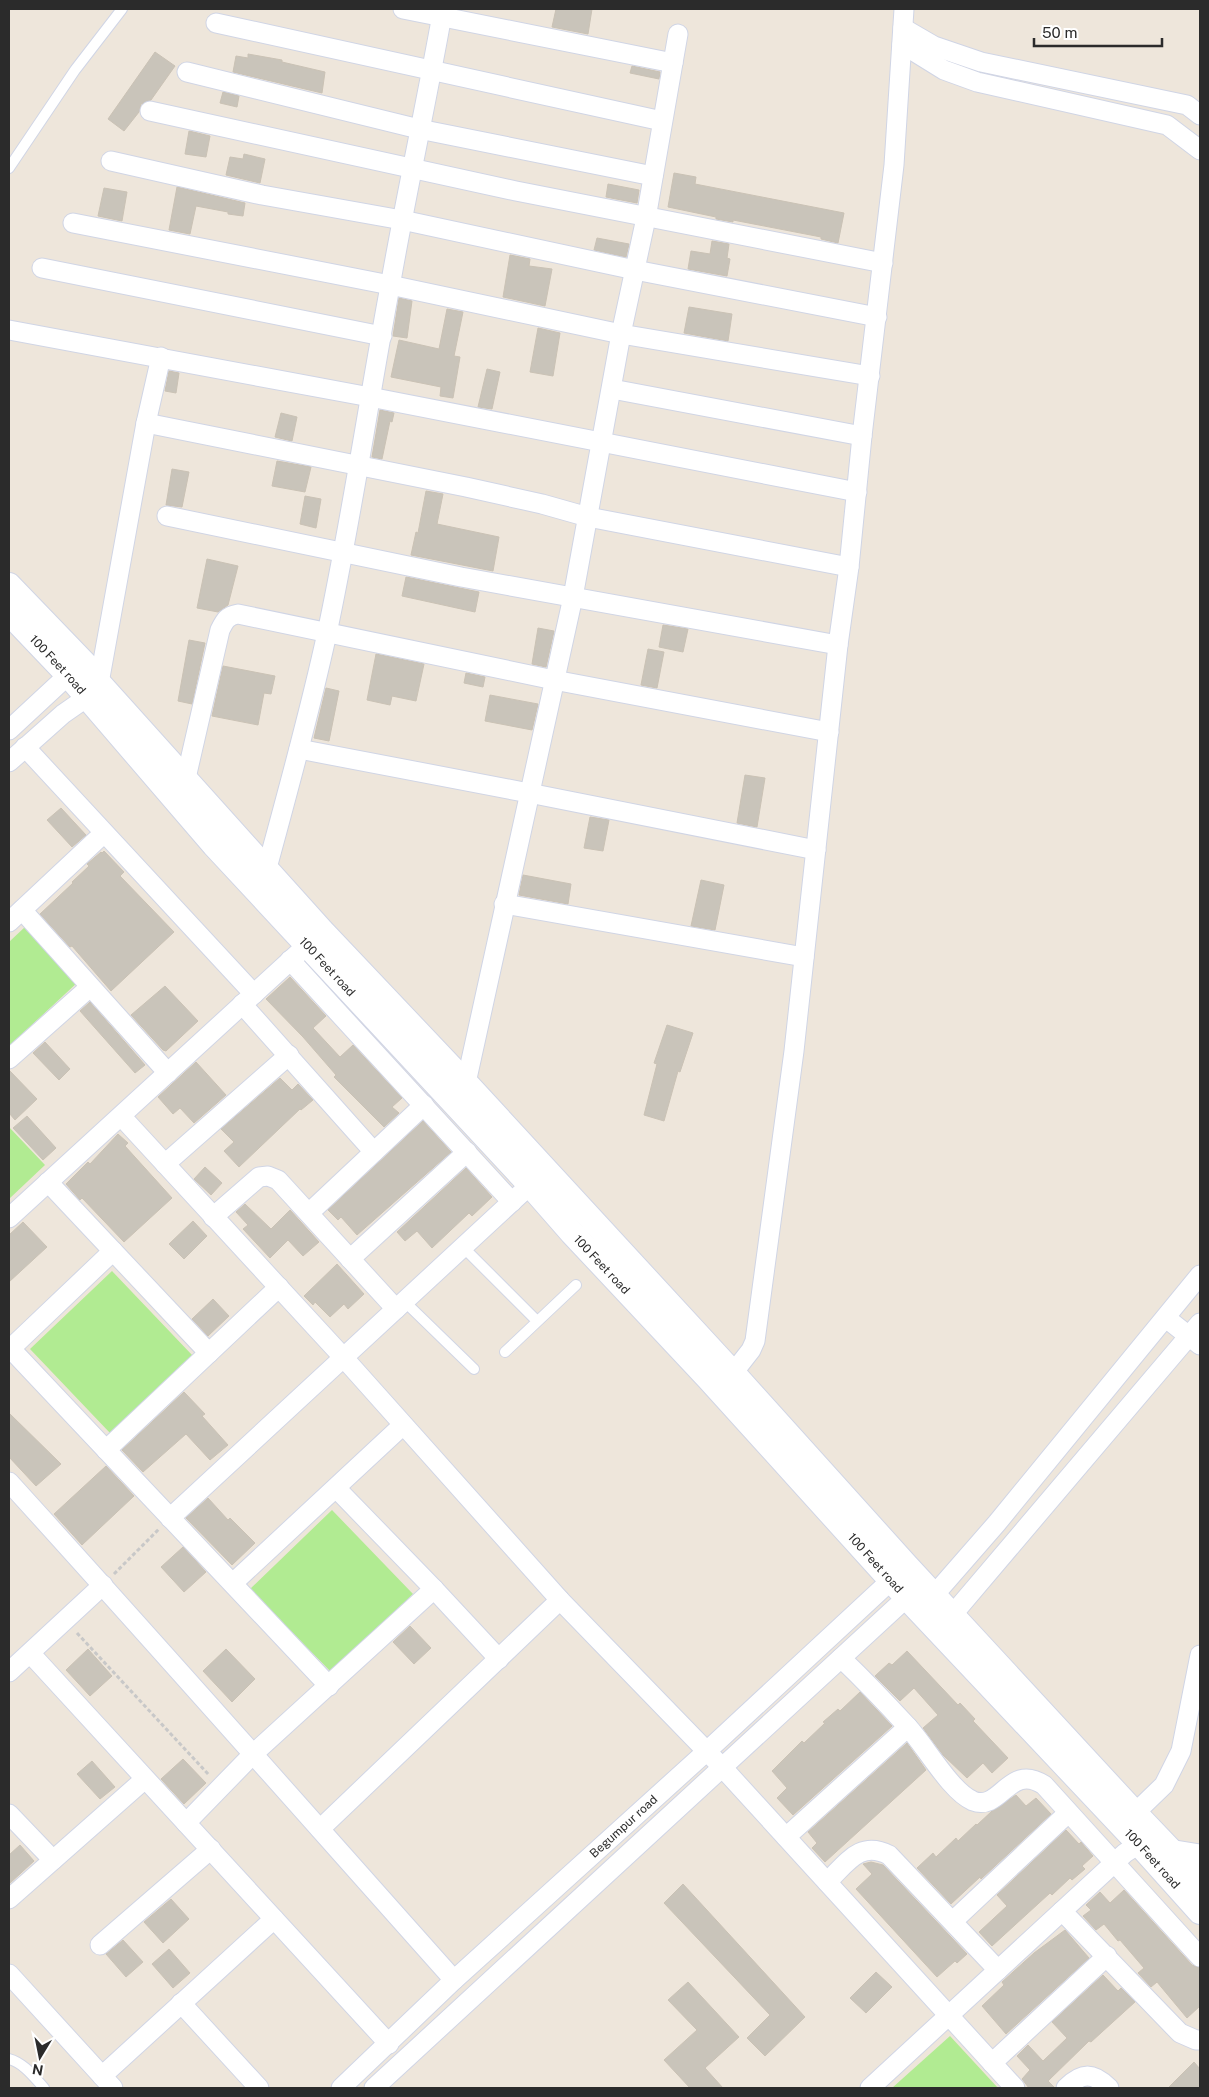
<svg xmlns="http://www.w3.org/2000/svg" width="1209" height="2097" viewBox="0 0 1209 2097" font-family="'Public Sans',sans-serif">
	<rect width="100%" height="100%" fill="#eee6db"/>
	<path fill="#b1eb92" d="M26,926L78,982L9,1046V942Z
		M9,1127L45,1165L9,1199Z
		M112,1271L192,1355L110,1433L30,1349Z
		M332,1510L413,1594L331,1672L250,1589Z
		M950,2036L998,2088H892Z"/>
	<path fill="#c9c4ba" stroke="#cac2b5" d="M556,9H592L588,34L552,27Z
		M155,52L175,66L151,100L141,104L139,112L124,131L108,119Z
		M248,54L282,60V62L325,72L322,93L233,72L236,56L248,58Z
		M632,66L660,72L659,79L630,73Z
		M223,92L239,96L237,107L220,103Z
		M189,131L210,136L206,157L185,154Z
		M244,154L265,159L260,183L226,175L230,157L243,159Z
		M674,173L696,177L695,184L844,213L838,243L821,239V237L733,220V222L716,219V217L668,207Z
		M608,184L639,190L637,203L606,197Z
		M177,187L245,203L243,216L228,214V212L196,206L190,234L169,230Z
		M104,188L127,192L122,221L98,216Z
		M597,238L629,244L626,257L594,250Z
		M712,241L729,244L727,258L730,259L727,276L688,269L691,251L710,254Z
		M510,255L530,259L529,266L552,269L545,306L503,297Z
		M399,298L412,301L407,338L393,336Z
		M689,307L732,314L728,341L684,333Z
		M447,309L463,312L454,356L460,357L453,398L440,396L441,387L391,377L399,340L439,349Z
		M538,328L560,333L553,376L530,372Z
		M487,369L500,372L492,409L478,407Z
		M169,371L179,373L176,393L165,391Z
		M380,410L394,413L392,422L390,421L382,459L372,457Z
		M281,413L297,417L292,441L275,437Z
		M277,461L311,467L305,492L272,486Z
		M172,469L189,472L182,507L166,505Z
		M426,491L443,494L437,524L499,537L493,571L411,555L416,532L418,533Z
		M305,496L321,499L316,528L300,524Z
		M207,559L238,566L228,605L218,612L197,608Z
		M406,577L479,592L475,612L402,596Z
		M663,625L688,629L683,652L659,647Z
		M538,628L554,631L546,667L532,664Z
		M189,640L205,643L192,704L178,701Z
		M648,649L664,652L657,688L641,685Z
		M376,654L424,664L416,701L392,696L390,705L367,700Z
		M223,666L275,676L271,694L264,693L258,725L212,716Z
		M466,673L485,677L483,687L464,683Z
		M326,688L339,691L329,741L314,738Z
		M490,695L538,704L532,730L485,721Z
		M745,775L765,778L757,827L737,823Z
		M61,808L86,835L72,847L47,820Z
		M590,817L609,820L603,851L584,848Z
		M104,851L124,872L120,876L174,932L111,991L72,946L70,947L40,914L73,883L72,882L89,866L87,864L101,852L102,853Z
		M523,875L571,884L568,904L519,895Z
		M701,880L724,885L715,930L691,926Z
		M290,977L326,1016L313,1028L340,1057L353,1045L402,1098L392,1107L399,1113L384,1127L334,1077L336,1075L303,1037L266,999Z
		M165,986L198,1021L166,1051L163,1050L131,1015Z
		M90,1002L145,1065L135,1073L80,1011Z
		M667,1025L693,1033L680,1072L678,1071L664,1121L644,1115L657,1064L654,1063Z
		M45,1042L70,1069L59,1080L33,1053Z
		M196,1062L226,1095L194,1123L180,1108L173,1114L158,1097Z
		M9,1070L37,1099L15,1120L9,1113Z
		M280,1078L292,1090L298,1084L313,1100L301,1110L300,1109L239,1167L224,1151L234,1142L221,1129Z
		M27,1116L56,1148L43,1160L13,1128Z
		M423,1121L451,1152L357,1235L341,1217L338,1220L328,1210Z
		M118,1134L128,1143L125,1146L172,1198L124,1242L82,1198L80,1200L66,1184L88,1162L90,1164Z
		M205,1167L222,1183L211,1195L194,1179Z
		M466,1168L492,1197L472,1216L469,1213L432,1248L417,1231L405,1241L397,1232Z
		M245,1204L271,1229L290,1210L319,1242L303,1256L288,1240L270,1258L243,1229L248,1225L236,1212Z
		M193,1221L207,1236L184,1259L169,1244Z
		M23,1222L47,1247L9,1282V1235Z
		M337,1264L364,1294L348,1309L344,1304L330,1317L315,1302L313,1305L304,1296Z
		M213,1299L229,1316L208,1336L192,1319Z
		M184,1392L205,1414L202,1416L228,1445L210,1460L186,1434L143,1472L122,1450Z
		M9,1413L61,1464L36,1486L9,1457Z
		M106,1466L134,1496L82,1545L54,1514Z
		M208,1498L228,1520L230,1518L255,1543L232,1565L186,1518Z
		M183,1547L206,1572L184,1592L161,1567Z
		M410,1626L431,1648L414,1664L393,1642Z
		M88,1649L112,1676L90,1696L66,1670Z
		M226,1649L255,1679L232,1702L203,1671Z
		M907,1651L958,1705L960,1703L975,1719L973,1721L1008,1758L992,1773L983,1763L967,1778L943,1755L923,1728L938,1715L914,1688L900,1701L875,1676L889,1663L892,1665Z
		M860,1692L892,1726L793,1815L777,1798L787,1788L772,1771L802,1741L804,1743L825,1723L823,1722L838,1709L840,1711Z
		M907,1743L926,1770L825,1862L812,1848L817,1843L808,1832Z
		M183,1759L206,1783L184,1804L161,1779Z
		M92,1761L115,1787L100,1799L77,1774Z
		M1016,1795L1026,1806L1036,1798L1051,1814L981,1879L980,1877L951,1904L917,1868L933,1853L936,1857L956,1838L958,1841L976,1824L977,1825L992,1811Z
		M1066,1830L1079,1844L1081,1842L1093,1856L1082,1866L1085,1869L1072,1880L1070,1878L1052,1895L1050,1893L992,1946L979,1932L1007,1906L997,1895Z
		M20,1845L34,1861L9,1884V1855Z
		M871,1862L883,1865L967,1954L957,1963L955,1961L937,1977L856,1889L872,1874L863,1864Z
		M683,1884L805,2017L765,2056L747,2038L770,2015L664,1903Z
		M1124,1890L1192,1965L1200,1968V2006L1187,2018L1157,1982L1151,1987L1138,1973L1144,1968L1120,1940L1118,1941L1104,1924L1096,1930L1083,1916L1091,1910L1086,1905L1100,1892L1110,1903Z
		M171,1899L189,1919L163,1943L144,1922Z
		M1065,1930L1089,1958L1006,2034L982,2006L1004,1985L1002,1982L1034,1953Z
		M123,1940L143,1962L126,1977L106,1954Z
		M169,1949L190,1973L173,1988L152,1964Z
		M876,1972L892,1987L866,2013L850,1998Z
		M1103,1975L1118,1991L1121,1988L1135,2002L1091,2042L1089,2041L1048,2081L1055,2088H1029L1022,2079L1030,2070L1017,2056L1028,2045L1043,2061L1067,2038L1052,2022Z
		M688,1982L739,2037L705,2068L723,2088H690L664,2060L697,2030L668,2000Z
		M1194,2062L1200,2069V2088H1168Z"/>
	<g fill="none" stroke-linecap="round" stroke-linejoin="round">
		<g stroke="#d0d5e5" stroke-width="12">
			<path id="service" d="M9,168L75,70L122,9
				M463,1247L537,1321
				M404,1301L474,1369
				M505,1352L576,1285
				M9,2059C24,2063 34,2077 44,2088"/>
		</g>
		<g stroke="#d0d5e5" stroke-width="21">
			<g id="minor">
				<path d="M403,9L673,63"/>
				<path d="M216,23L662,121"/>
				<path d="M903,28L934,46L981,62L1187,105L1200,115"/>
				<path d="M902,44L944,70L977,82L1167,125L1200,150"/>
				<path d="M187,72L419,129L653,176"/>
				<path d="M150,111L516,191L883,263"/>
				<path d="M111,161L262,195L402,220L635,270L877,317"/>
				<path d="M73,223L390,285L621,334L870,376"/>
				<path d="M42,268L382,336"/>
				<path d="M9,330L370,397L857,492"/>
				<path d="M612,389L862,436"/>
				<path d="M146,423L466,487L542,504L588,517L849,567"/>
				<path d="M167,516L461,577L838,645"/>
				<path d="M9,730L78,666"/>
				<path d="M25,747L254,994"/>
				<path d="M299,749L529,793L816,850"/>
				<path d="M9,762L63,714L86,698L99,683L146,423L161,357"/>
				<path d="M186,778L220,630C225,620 227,616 238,614L554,680L829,732"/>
				<path d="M267,868C288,790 310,712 327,633C352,516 369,398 391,281C407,190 427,100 443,9"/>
				<path d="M504,904L804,957"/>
				<path d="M22,910L168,1073"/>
				<path d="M9,922L104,833"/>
				<path d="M290,960L512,1202"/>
				<path d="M242,1004L374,1152"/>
				<path d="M9,1059L90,987"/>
				<path d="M466,1083L573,597L621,334L646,218L678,34"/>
				<path d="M121,1116L343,1357L560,1600L722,1767L1015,2088"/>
				<path d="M165,1164L289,1055"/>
				<path d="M48,1182L209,1353"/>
				<path d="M309,1213L424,1105"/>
				<path d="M213,1217L259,1177L268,1176L278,1180L396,1309"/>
				<path d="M9,1218L316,937"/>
				<path d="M350,1259L467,1152"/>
				<path d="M1166,1318L1200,1345"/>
				<path d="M10,1348L329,1686"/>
				<path d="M9,1350L113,1251"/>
				<path d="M733,1373L751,1350L755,1341L794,1051L838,645L849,567L862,436L894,165L904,9"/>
				<path d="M106,1450L279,1287"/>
				<path d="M9,1482C159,1647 306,1814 454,1980"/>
				<path d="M336,1488L434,1589L499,1659"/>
				<path d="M170,1518L530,1185"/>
				<path d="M233,1583L403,1425"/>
				<path d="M935,1594L997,1523L1200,1275"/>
				<path d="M953,1614L1200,1323"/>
				<path d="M30,1653L389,2044"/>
				<path d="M841,1658C864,1680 886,1703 907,1726C925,1745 950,1791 973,1801C1001,1812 1009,1762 1044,1785L1200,1957"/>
				<path d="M9,1672L103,1585"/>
				<path d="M1135,1813L1164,1785L1181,1751L1200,1655"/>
				<path d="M9,1814L53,1860"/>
				<path d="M186,1823L252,1755L434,1589"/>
				<path d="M320,1829L560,1600"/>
				<path d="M786,1837L908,1727"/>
				<path d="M827,1882C847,1863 860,1840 889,1855L998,1970"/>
				<path d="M9,1899L145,1779"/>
				<path d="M1062,1911L1180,2033L1196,2040H1200"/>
				<path d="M953,1921L1068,1813"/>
				<path d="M100,1945L211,1849"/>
				<path d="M9,1974L113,2088"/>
				<path d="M181,2003L259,2088"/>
				<path d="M992,2063L1107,1956"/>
				<path d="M102,2076L274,1919"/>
				<path id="s1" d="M341,2088L454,1980L707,1751L900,1572"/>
				<path d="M374,2088L917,1588"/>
				<path d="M870,2088L1125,1853L1139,1844L1200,1854"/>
				<path d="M1066,2088C1082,2072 1093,2072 1109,2088"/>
			</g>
		</g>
		<g stroke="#d0d5e5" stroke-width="26">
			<g id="tertiary">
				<path d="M9,585L89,668L99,683L322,931L466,1083L733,1373L906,1565L1135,1813L1200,1881"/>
				<path id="s2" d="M9,613L68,675L214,845L530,1185L572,1233L708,1378L907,1598L1139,1844L1200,1912"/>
			</g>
		</g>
		<path stroke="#c8c8c8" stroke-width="3" stroke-dasharray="4 2.5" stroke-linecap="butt" d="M114,1574L159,1529
			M77,1633L209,1775"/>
		<use href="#service" stroke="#fff" stroke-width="10"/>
		<use href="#minor" stroke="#fff" stroke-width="19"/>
		<use href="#tertiary" stroke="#fff" stroke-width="24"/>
	</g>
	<g text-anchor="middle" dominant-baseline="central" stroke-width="5" stroke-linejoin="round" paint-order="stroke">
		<g font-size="12" fill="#2b2b2b" stroke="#fff">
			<text stroke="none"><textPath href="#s2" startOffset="71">100 Feet road</textPath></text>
			<text stroke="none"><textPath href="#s2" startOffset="476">100 Feet road</textPath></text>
			<text stroke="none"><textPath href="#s2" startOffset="881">100 Feet road</textPath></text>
			<text stroke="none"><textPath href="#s2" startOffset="1286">100 Feet road</textPath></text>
			<text stroke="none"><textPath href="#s1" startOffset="385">Begumpur road</textPath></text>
			<text stroke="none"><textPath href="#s2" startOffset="1691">100 Feet road</textPath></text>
		</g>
	</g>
	<rect width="1209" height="2097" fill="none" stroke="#2b2b2b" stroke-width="20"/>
	<g transform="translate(40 2057) rotate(190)" stroke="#ffffff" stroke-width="4" paint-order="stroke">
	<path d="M0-4L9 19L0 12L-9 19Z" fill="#2b2b2b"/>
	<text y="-8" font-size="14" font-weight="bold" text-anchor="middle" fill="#2b2b2b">N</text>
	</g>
	<path d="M1034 38v8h128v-8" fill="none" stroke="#2b2b2b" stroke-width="2.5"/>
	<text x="1042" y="38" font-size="15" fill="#2b2b2b" stroke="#ffffff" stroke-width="4" paint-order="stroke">50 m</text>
</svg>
